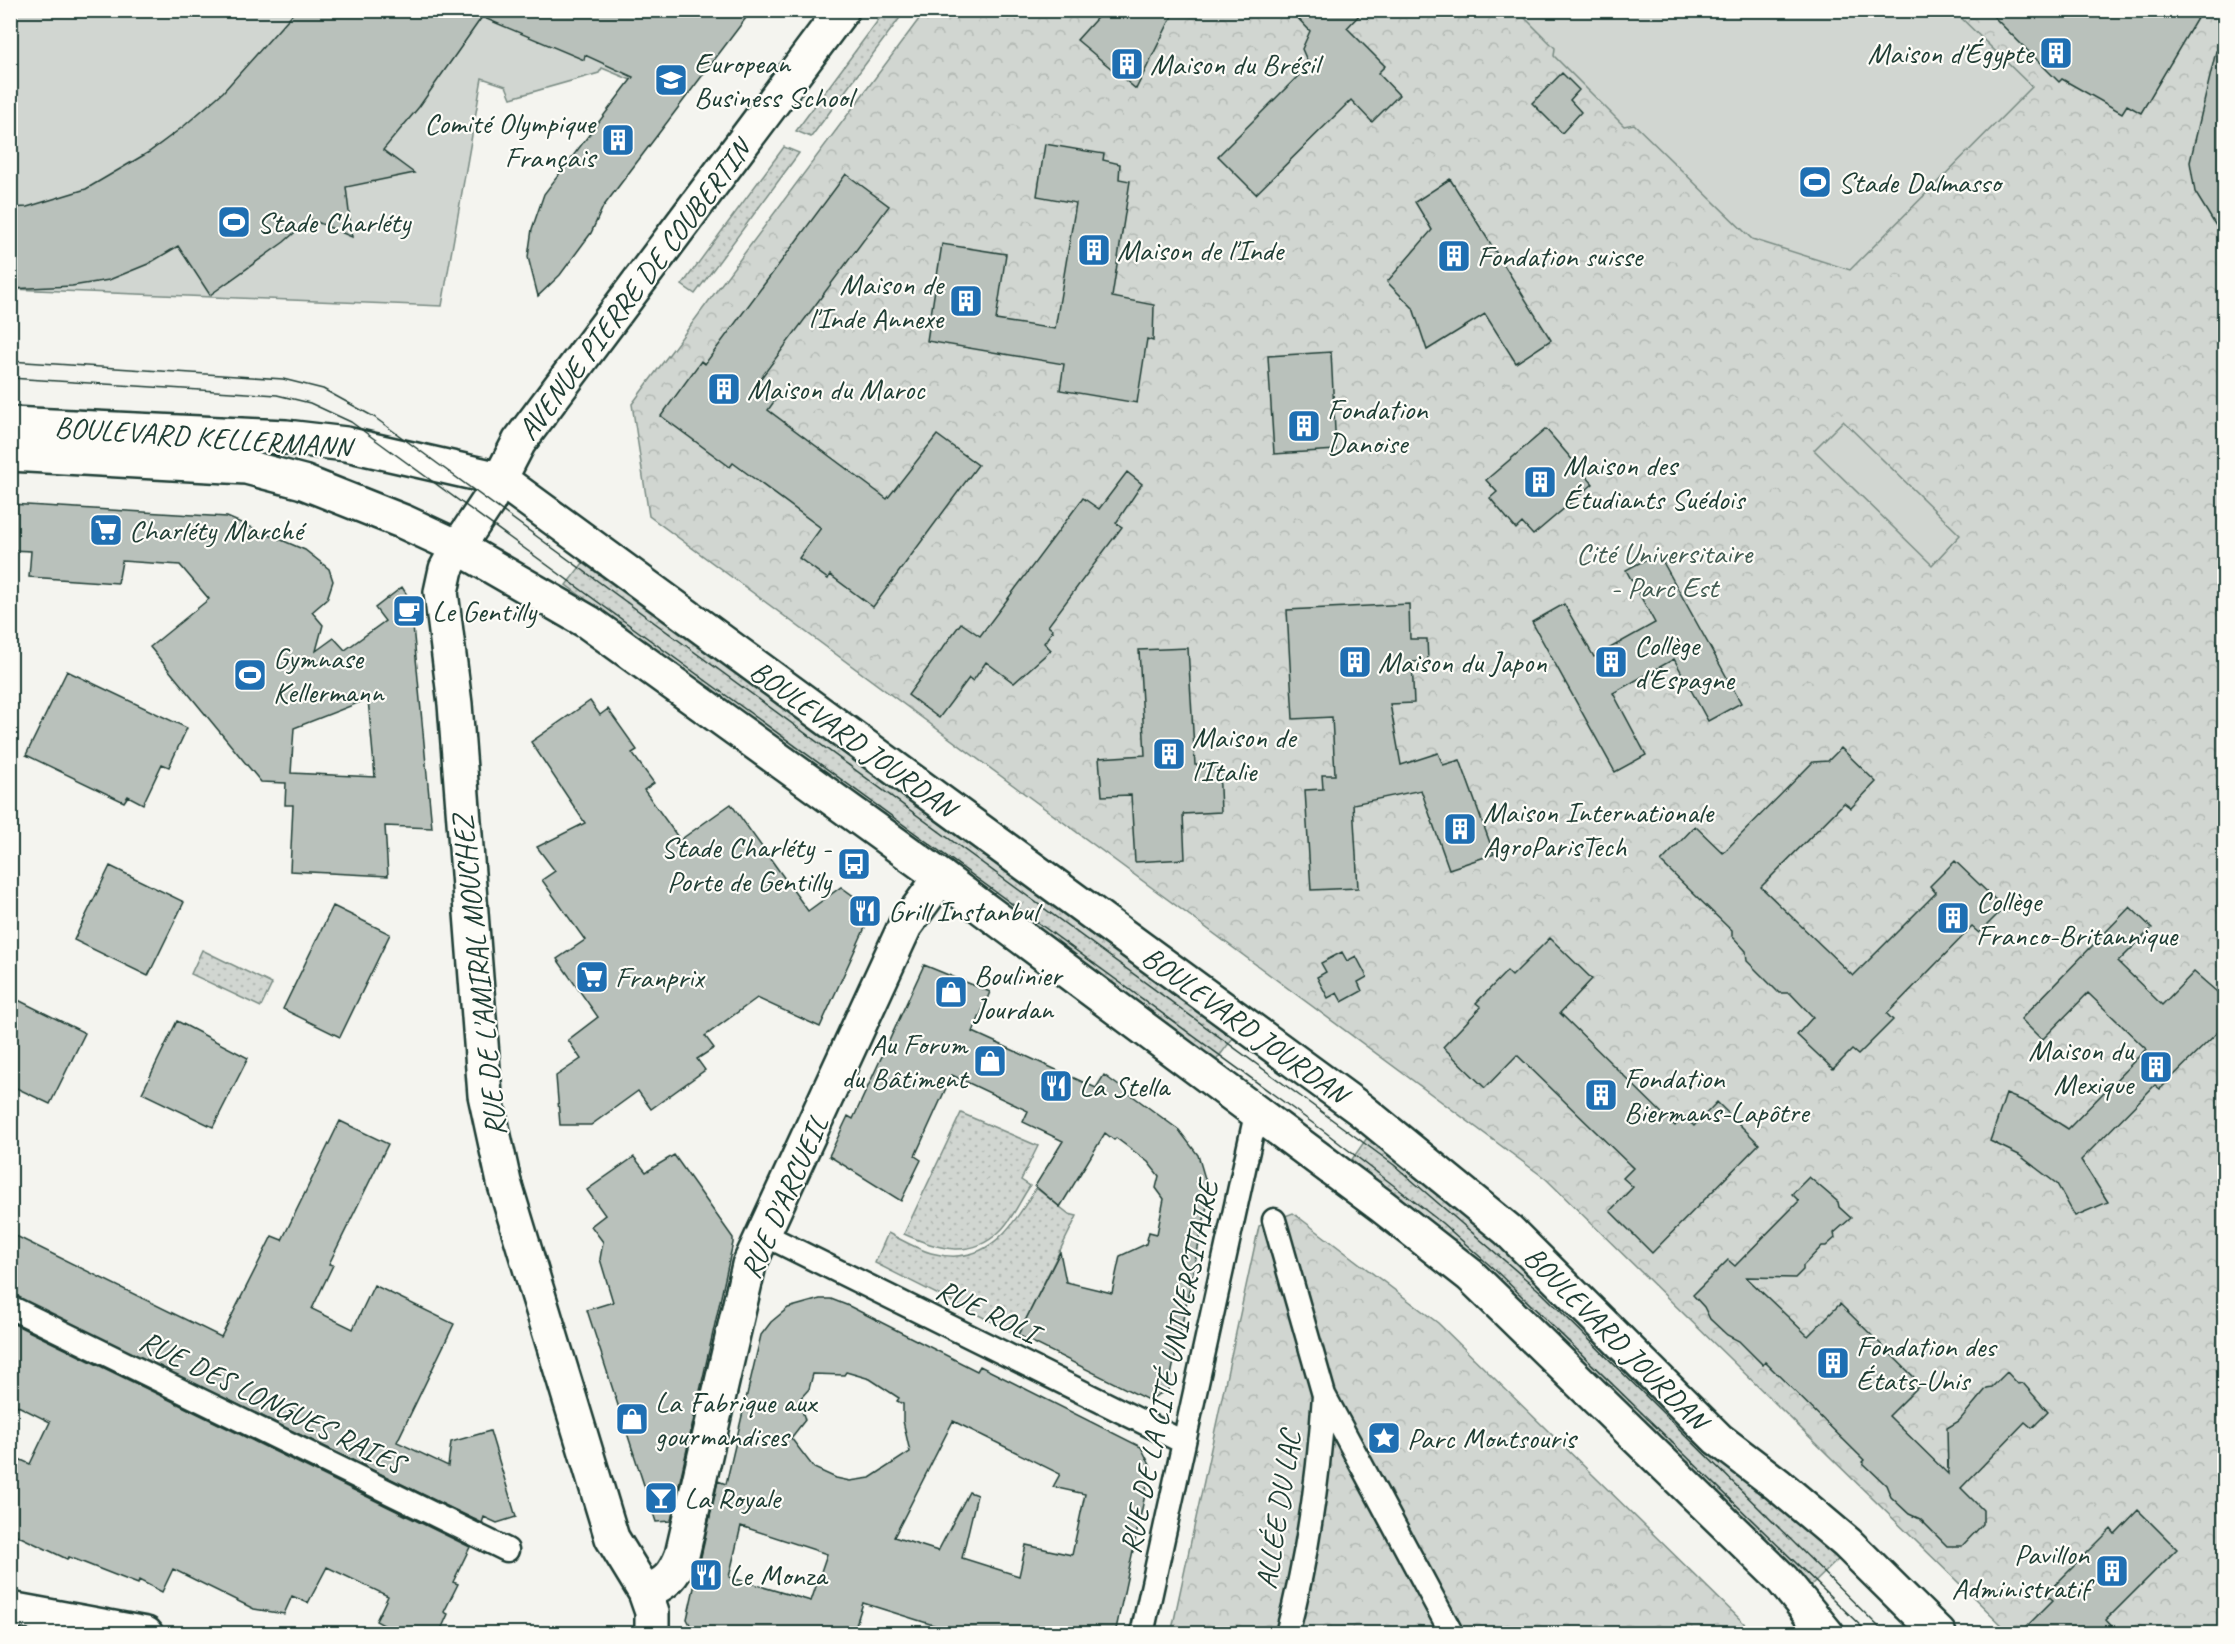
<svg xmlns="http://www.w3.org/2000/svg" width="2235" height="1644" viewBox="0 0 2235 1644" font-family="Caveat,sans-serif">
	<defs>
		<pattern id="grass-dots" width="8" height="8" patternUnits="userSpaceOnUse" patternTransform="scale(1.5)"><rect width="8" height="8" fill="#d1d6d1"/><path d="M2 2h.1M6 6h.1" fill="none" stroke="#b3b9b4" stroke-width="1.8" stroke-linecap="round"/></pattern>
		<pattern id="park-crowns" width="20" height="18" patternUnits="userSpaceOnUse" patternTransform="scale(1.5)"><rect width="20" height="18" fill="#d1d6d1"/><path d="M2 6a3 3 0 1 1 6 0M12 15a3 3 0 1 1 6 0" fill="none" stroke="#b3b9b4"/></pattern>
	</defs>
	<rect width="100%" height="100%" fill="#f4f4ef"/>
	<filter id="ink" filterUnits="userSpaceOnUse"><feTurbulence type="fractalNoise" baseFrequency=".0167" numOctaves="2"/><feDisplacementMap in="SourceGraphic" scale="12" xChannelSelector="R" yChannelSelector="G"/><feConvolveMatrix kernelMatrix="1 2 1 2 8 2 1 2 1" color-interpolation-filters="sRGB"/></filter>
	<g filter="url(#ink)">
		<path fill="url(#grass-dots)" stroke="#788a82" stroke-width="1.5" d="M885,11H905L811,137L796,131Z
			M784,147L799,153L695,294L682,285Z
			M583,563L1233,1038L1215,1062L566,585Z
			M202,950L272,984L261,1007L191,974Z
			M961,1113L1038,1146L1021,1180L1030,1186C1020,1200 1012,1221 999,1232C970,1260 935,1248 904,1234Z
			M1369,1135L1454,1202L1845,1553L1811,1586L1519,1303L1350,1162Z
			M1036,1188L1069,1214L1077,1216L1018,1335L875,1263L888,1233C902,1240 917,1249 931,1253C987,1268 1011,1228 1036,1188Z"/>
		<path fill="url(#park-crowns)" stroke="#788a82" stroke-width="1.5" d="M925,11H2224V1633H2010L1546,1179L649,516L632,404Z
			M1293,1213L1438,1323L1754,1633L1171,1634L1259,1226Z"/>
		<path fill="#d1d6d1" stroke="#788a82" stroke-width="1.5" d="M11,11H683L631,80L602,68L599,73L511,98L506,86L482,78L442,306L11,289Z
			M1518,11H1954L2032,87L1850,270L1752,239L1634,124L1624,126L1554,56L1555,48Z
			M1843,421L1960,535L1932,565L1814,450Z"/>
		<path fill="#b9c1bb" stroke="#1f3d34" stroke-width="1.5" fill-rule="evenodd" d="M296,10H752L603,207L591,233L560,275L538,296L528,257L532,229L544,194L633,77L585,55L584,60L482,17L419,107L383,150L414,173L346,187L352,237L310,219L284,242L210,295L178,246L148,264L109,280L72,286L10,289V208L27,207L86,189L149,152L184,126L223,92Z
			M1104,10H1175L1136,89L1077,40Z
			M1290,10H1364L1347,28L1385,66L1378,73L1399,95L1372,122L1351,100L1256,194L1218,156L1309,65L1302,49L1310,31Z
			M1987,10H2202L2141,113L2127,105L2122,113L2062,79L2059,82Z
			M2216,51L2224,52V239L2195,192L2190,162Z
			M1562,73L1579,90L1570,100L1581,112L1562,133L1532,103Z
			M1045,144L1104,154L1103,160L1120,164L1119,179L1130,181L1112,297L1154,305L1153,341L1147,339L1137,403L1060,390L1064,364L927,341L942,244L1006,254L996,320L1055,329L1076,203L1037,196Z
			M846,174L889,206L758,382L778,396L768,410L887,499L937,435L978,465L873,607L830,575L828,579L799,558L821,528L733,463L730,467L661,416L701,361L705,364Z
			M1450,179L1551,340L1516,363L1485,314L1427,350L1413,308L1387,282L1432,230L1415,202Z
			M1331,352L1336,450L1274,454L1268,356Z
			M1546,429L1593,484L1533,535L1522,523L1516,529L1490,498L1497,492L1486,480Z
			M1127,472L1142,484L1116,523L1122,527L1048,626L1053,630L1044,643L1051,650L1014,683L986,662L973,681L969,678L939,718L908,695L961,623L980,636L1083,498L1099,509Z
			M10,504L227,517L305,550L329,569L333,581L327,599L312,612L323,625L316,651L334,638L345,650L385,621L375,608L402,587L411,601L416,623L413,626L432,828L385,826L388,876L290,871L293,805H285L286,783L261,782L150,647L209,599L180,565L122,561L118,583L29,577L31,551L10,550ZM368,699L375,777L291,773L294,728Z
			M1658,553L1741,703L1708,721L1674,659L1613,693L1646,755L1615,772L1532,622L1564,604L1594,657L1655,623L1626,570Z
			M1409,604L1410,639H1427L1428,661L1412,662L1414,703L1390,704L1401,765L1438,753L1443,765L1460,760L1494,854L1449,869L1421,790L1353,804L1358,888L1311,890L1305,790L1323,789L1322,775H1335L1332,717L1293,719L1287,610Z
			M1188,648L1195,765H1219L1221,812L1183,814L1185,859L1135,862L1131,795L1102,796L1099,758L1145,755L1139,650Z
			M67,671L187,728L169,767L162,764L143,804L128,796L124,802L26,755Z
			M590,701L600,715L608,709L637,750L632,753L654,783L644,790L680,840L731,804L808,911L841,887L873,910L820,1027L757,998L705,1036L714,1048L697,1059L705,1070L651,1109L638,1091L591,1125H560L556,1076L581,1059L568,1040L598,1017L557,959L585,940L542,880L555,871L537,847L585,823L531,742Z
			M1841,748L1876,782L1851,808L1844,803L1761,887L1853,976L1936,893L1930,886L1955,861L2004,908L1979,933L1972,927L1887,1014L1893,1020L1858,1055L1852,1050L1833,1069L1797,1035L1813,1017L1790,993H1779L1747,961L1746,951L1732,936V931L1661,862L1695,826L1723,853L1813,762L1828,761Z
			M110,866L184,902L148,976L74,940Z
			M333,906L390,934L340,1037L283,1009Z
			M2130,907L2152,928L2118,962L2162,1005L2194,972L2224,998V1026L2160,1089L2155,1085L2081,1160L2108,1202L2075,1216L2057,1184L2019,1155L1990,1141L2006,1094L2028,1103L2068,1129L2146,1049L2088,993L2042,1040L2021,1019Z
			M1550,938L1592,979L1560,1013L1675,1126L1684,1116L1694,1126L1717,1102L1759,1144L1652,1253L1610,1211L1633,1187L1623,1178L1633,1168L1517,1055L1485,1088L1443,1047L1481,1007L1476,1003L1507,971L1512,976Z
			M1342,952L1347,961L1356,956L1367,977L1358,982L1362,991L1342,1002L1337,993L1328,998L1317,977L1326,972L1321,963Z
			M924,965L990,992L973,1032L1096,1088L1104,1075L1179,1130L1198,1155L1206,1182L1207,1206L1168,1390L1148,1400L1018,1335L1060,1252L1066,1282L1112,1293L1120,1256L1146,1244L1149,1232L1157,1234L1164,1199L1156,1188L1159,1176L1148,1162L1116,1138L1114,1140L1105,1133L1060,1207L1035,1186L1063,1141L1023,1122L1028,1111L952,1075L915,1156L921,1160L901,1201L829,1156L848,1116L853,1119Z
			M10,996L85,1033L50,1104L10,1085Z
			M177,1021L248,1058L213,1127L142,1093Z
			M340,1121L388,1144L329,1264L333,1265L312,1309L353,1329L374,1285L454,1324L397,1442L448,1466L451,1442L490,1431L516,1517L497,1523L484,1517L482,1523L10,1294V1233L221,1337L272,1236L282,1240Z
			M674,1155L733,1238V1243L671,1521L656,1522L587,1310L613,1302L600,1259L603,1242L591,1226L605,1215L587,1190L634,1157L646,1172Z
			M1809,1177L1838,1202L1839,1207L1851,1218L1834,1233L1835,1238L1826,1246H1822L1803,1266V1270L1795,1278L1746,1277L1808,1336L1840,1304L1921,1384L1889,1416L1948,1474L1947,1428L1959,1421L1987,1388L1992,1387L2007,1372L2018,1384L2023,1383L2048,1412L2032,1428L2025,1422L1961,1488L1983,1510V1524L1962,1546H1947L1920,1519L1909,1514L1891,1497L1886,1485L1862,1462L1864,1460L1765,1362L1763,1365L1739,1341L1727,1335L1710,1319L1704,1307L1693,1295L1728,1260L1735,1266L1799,1201L1792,1194Z
			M820,1299H831L849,1306L977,1371L980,1366L1141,1447L1151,1467L1115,1634H962L863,1603L853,1634H695L687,1619L718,1481L726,1484L761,1335L771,1322L788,1308ZM846,1372L870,1379L899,1398L897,1401L903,1404V1421L910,1452L870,1478L850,1481L836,1478L814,1468L791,1438L805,1420L799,1400L809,1389L813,1374L844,1375ZM953,1421L1060,1474L1053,1487L1085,1494L1072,1555L1026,1545L1019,1576L962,1558L977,1495L969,1492L938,1551L894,1537ZM741,1526L827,1554L811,1601L729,1577Z
			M10,1322L470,1547L453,1582L458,1584L444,1612L448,1614L439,1634H400L376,1621L388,1596L327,1567L308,1603L292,1596L284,1614L254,1609L173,1569L162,1592L139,1580L138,1584L69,1557L67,1559L10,1532V1455L30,1464L50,1422L10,1402Z
			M2138,1510L2177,1549L2106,1620L2119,1634H2019L2053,1600L2046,1594L2111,1529L2115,1534Z"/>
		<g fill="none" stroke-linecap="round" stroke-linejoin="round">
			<g stroke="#1f3d34" stroke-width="27">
				<path id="street" d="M1274,1220L1324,1395L1452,1634
					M763,1234L1183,1442
					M10,1307L507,1550
					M1142,1634L1256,1114
					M1287,1634C1308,1555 1319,1475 1324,1395"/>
			</g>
			<g stroke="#1f3d34" stroke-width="38">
				<path id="secondary" d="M458,547L446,569L441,592L455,704L485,1095L504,1182L612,1538L645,1592L652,1612V1634
					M645,1592C666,1584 674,1576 682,1555L749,1265L905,926L941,877
					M10,1609L146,1634"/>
			</g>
			<g stroke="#1f3d34" stroke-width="38">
				<path id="primary" d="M10,424L286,437L346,444L500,479L1360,1109L1508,1230L1718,1439L1777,1484L1847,1543L1939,1634
					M10,454L246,467L303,482L404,522L458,547L588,622L941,877L1382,1206L1470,1275L1782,1579L1827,1634
					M458,547L488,502L519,442L842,10"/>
			</g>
			<use href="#street" stroke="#fdfcf7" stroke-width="22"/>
			<use href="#secondary" stroke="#fdfcf7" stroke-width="33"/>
			<use href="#primary" stroke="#fdfcf7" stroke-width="33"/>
			<path stroke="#1f3d34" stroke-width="1.5" d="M10,361L283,379L323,389L374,417L1394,1165L1542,1293L1886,1634
				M10,378L277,395L310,403L351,422L1325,1132L1442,1223L1495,1270L1869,1634"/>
		</g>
	</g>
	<defs>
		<g id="building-square" transform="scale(1.725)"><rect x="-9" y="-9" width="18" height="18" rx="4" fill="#1f6fb2" stroke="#fdfcf7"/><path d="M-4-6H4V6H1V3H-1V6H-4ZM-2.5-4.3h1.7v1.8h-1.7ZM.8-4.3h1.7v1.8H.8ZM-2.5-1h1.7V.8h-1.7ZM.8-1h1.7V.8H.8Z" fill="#fff"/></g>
		<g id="university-square" transform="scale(1.725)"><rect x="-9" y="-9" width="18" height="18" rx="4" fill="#1f6fb2" stroke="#fdfcf7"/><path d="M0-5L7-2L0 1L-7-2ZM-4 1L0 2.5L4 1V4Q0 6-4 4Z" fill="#fff"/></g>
		<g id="stadium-square" transform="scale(1.725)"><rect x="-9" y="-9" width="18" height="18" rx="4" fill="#1f6fb2" stroke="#fdfcf7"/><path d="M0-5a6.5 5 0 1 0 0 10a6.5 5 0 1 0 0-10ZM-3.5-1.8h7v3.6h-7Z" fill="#fff"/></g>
		<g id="supermarket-square" transform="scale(1.725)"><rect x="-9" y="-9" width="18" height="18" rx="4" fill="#1f6fb2" stroke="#fdfcf7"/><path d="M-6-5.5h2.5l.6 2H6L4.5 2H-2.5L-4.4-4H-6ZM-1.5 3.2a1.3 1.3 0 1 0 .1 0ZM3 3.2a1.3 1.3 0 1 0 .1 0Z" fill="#fff"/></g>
		<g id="cafe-square" transform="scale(1.725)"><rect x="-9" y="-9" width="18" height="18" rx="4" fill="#1f6fb2" stroke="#fdfcf7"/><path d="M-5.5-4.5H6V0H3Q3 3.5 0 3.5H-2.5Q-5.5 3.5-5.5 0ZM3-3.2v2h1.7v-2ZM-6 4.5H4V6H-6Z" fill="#fff"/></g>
		<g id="bus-square" transform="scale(1.725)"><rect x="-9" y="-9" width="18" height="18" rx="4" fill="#1f6fb2" stroke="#fdfcf7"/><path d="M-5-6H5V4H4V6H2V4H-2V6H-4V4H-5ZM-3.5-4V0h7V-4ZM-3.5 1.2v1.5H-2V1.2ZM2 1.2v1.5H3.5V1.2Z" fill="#fff"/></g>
		<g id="restaurant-square" transform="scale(1.725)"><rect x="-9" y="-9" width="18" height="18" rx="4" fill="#1f6fb2" stroke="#fdfcf7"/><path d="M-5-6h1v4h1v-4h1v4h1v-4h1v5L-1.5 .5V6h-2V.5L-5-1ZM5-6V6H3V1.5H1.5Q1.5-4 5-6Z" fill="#fff"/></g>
		<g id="shop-square" transform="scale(1.725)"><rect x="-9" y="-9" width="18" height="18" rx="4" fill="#1f6fb2" stroke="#fdfcf7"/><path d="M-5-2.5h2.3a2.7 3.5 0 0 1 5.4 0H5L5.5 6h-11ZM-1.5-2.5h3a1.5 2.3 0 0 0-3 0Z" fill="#fff"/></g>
		<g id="sight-square" transform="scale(1.725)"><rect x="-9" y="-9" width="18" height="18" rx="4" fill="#1f6fb2" stroke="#fdfcf7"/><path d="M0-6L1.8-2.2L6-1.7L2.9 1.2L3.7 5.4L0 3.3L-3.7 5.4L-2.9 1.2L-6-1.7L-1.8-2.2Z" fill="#fff"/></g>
		<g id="bar-square" transform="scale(1.725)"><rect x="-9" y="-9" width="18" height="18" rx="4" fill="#1f6fb2" stroke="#fdfcf7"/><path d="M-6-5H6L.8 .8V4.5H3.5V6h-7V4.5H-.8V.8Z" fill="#fff"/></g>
	</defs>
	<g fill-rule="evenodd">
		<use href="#building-square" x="2056" y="53"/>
		<use href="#building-square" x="1127" y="64"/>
		<use href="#university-square" x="671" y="80"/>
		<use href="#building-square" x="618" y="140"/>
		<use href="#stadium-square" x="1815" y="182"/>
		<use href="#stadium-square" x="234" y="222"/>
		<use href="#building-square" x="1094" y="250"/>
		<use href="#building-square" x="1454" y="256"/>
		<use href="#building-square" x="966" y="301"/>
		<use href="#building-square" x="724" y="389"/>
		<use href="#building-square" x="1304" y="426"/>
		<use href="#building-square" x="1540" y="482"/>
		<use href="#supermarket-square" x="106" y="530"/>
		<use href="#cafe-square" x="409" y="611"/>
		<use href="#building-square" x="1355" y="662"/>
		<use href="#building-square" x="1611" y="662"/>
		<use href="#stadium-square" x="250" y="675"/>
		<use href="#building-square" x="1169" y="754"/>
		<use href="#building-square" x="1460" y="829"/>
		<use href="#bus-square" x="854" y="864"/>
		<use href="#restaurant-square" x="865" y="911"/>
		<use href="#building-square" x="1953" y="918"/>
		<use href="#supermarket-square" x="592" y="977"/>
		<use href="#shop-square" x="951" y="992"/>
		<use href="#shop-square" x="990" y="1061"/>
		<use href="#building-square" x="2156" y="1067"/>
		<use href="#restaurant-square" x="1056" y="1086"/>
		<use href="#building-square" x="1601" y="1095"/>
		<use href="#building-square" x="1833" y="1363"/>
		<use href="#shop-square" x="632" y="1419"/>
		<use href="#sight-square" x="1384" y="1438"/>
		<use href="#bar-square" x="661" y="1498"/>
		<use href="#building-square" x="2112" y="1571"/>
		<use href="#restaurant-square" x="706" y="1575"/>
	</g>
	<g text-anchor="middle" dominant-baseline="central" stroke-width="4.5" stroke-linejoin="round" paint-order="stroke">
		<g font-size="30" fill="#1f3d34" stroke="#fdfcf7" text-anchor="start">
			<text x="2033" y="53" text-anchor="end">Maison d'Égypte</text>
			<text x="694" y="63">European<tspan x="694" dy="34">Business School</tspan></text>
			<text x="1150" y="64">Maison du Brésil</text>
			<text x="595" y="123" text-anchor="end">Comité Olympique<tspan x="595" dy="34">Français</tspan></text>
			<text x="1838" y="182">Stade Dalmasso</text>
			<text x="257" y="222">Stade Charléty</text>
			<text x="1117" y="250">Maison de l'Inde</text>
			<text x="1477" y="256">Fondation suisse</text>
			<text x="943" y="284" text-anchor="end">Maison de<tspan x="943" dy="34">l'Inde Annexe</tspan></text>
			<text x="747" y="389">Maison du Maroc</text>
			<text x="1327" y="409">Fondation<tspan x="1327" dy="34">Danoise</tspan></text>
			<text x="1563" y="465">Maison des<tspan x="1563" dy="34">Étudiants Suédois</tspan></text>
			<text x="129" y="530">Charléty Marché</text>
			<text x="432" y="611">Le Gentilly</text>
			<text x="1634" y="645">Collège<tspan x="1634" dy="34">d'Espagne</tspan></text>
			<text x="273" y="658">Gymnase<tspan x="273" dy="34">Kellermann</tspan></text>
			<text x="1378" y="662">Maison du Japon</text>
			<text x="1192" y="737">Maison de<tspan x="1192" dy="34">l'Italie</tspan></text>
			<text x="1483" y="812">Maison Internationale<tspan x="1483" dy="34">AgroParisTech</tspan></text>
			<text x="831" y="847" text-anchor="end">Stade Charléty -<tspan x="831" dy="34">Porte de Gentilly</tspan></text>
			<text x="1976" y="901">Collège<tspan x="1976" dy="34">Franco-Britannique</tspan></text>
			<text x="888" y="911">Grill Instanbul</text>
			<text x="974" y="975">Boulinier<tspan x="974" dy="34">Jourdan</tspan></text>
			<text x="615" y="977">Franprix</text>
			<text x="967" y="1044" text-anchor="end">Au Forum<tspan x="967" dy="34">du Bâtiment</tspan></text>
			<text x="2133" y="1050" text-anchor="end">Maison du<tspan x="2133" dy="34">Mexique</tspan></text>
			<text x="1624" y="1078">Fondation<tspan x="1624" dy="34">Biermans-Lapôtre</tspan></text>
			<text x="1079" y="1086">La Stella</text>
			<text x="1856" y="1346">Fondation des<tspan x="1856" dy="34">États-Unis</tspan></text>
			<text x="655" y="1402">La Fabrique aux<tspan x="655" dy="34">gourmandises</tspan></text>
			<text x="1407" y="1438">Parc Montsouris</text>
			<text x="684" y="1498">La Royale</text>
			<text x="2089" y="1554" text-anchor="end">Pavillon<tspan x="2089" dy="34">Administratif</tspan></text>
			<text x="729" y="1575">Le Monza</text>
		</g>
		<g font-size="30" fill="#1f3d34" stroke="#fdfcf7">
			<text transform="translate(634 290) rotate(-53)">AVENUE PIERRE DE COUBERTIN</text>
			<text transform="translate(203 437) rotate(4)">BOULEVARD KELLERMANN</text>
			<text transform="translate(853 739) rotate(36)">BOULEVARD JOURDAN</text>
			<text transform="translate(479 976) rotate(-96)">RUE DE L'AMIRAL MOUCHEZ</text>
			<text transform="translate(1245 1025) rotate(36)">BOULEVARD JOURDAN</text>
			<text transform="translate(784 1197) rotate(-66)">RUE D'ARCUEIL</text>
			<text transform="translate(987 1311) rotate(26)">RUE ROLI</text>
			<text transform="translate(1616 1338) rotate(45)">BOULEVARD JOURDAN</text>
			<text transform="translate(1169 1367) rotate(-78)">RUE DE LA CITÉ UNIVERSITAIRE</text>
			<text transform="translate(272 1402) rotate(26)">RUE DES LONGUES RAIES</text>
			<text transform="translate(1278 1510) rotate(-81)">ALLÉE DU LAC</text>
		</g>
		<g font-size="30" fill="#435c53" stroke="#fdfcf7">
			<text x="1664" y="553">Cité Universitaire<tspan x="1664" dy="34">- Parc Est</tspan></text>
		</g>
	</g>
	<rect width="2235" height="1644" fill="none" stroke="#fdfcf7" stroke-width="36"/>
	<rect x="18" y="18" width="2199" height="1608" fill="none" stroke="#1f3d34" stroke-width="2" filter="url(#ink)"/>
</svg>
